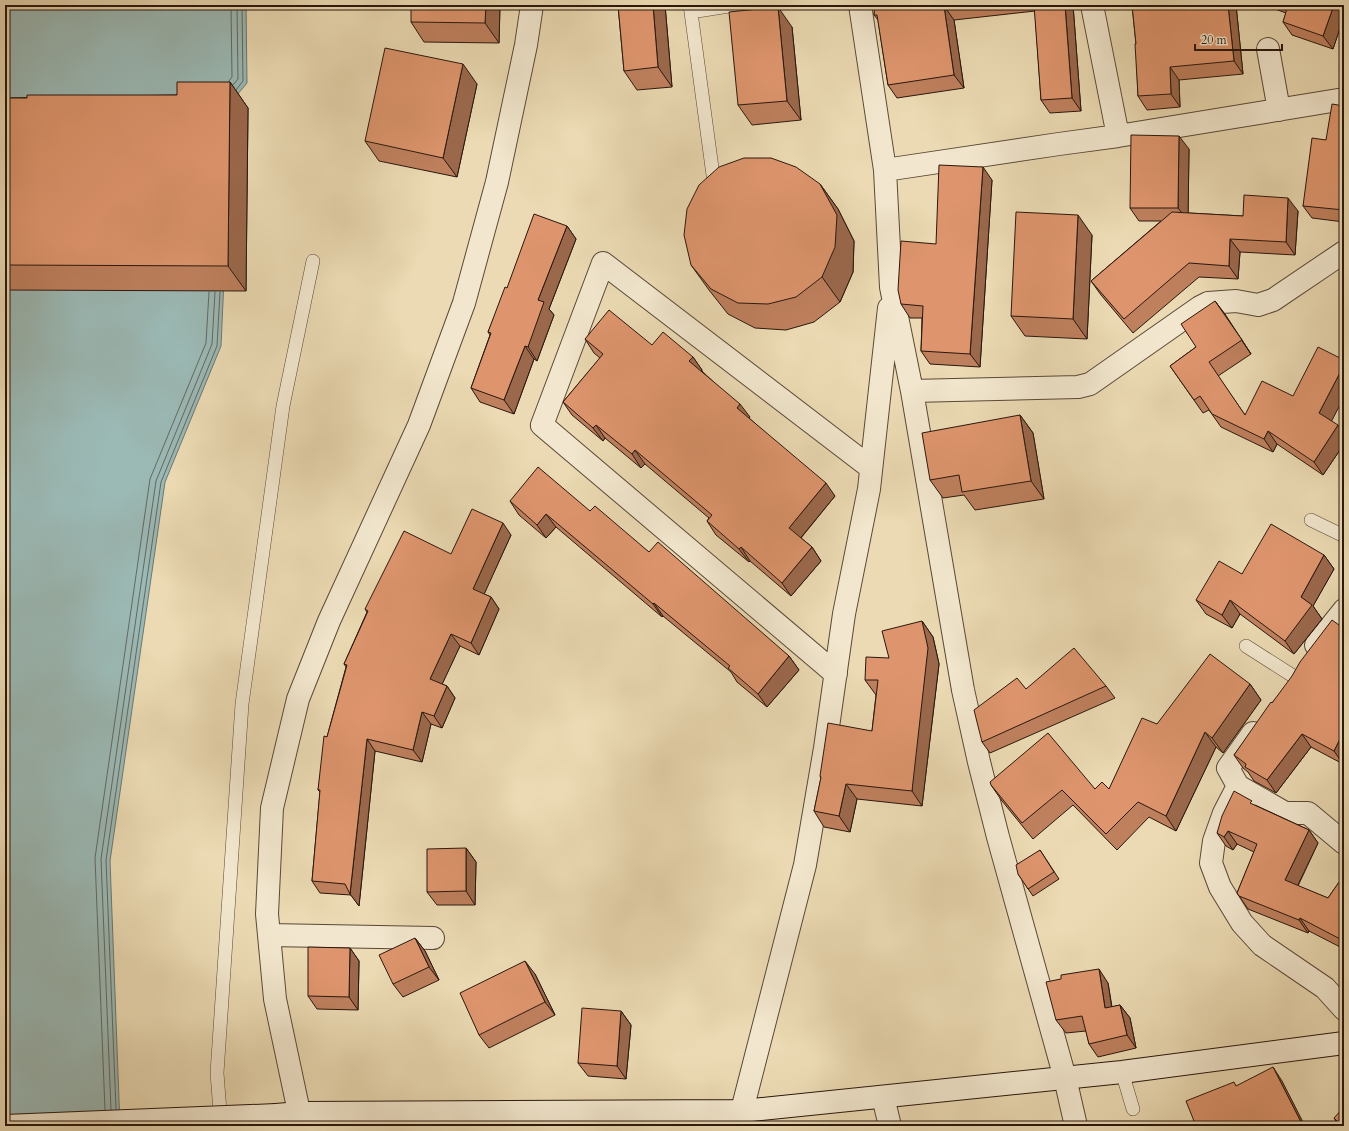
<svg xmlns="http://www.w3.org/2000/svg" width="1349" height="1131" viewBox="0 0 1349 1131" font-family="Cardo,serif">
	<rect width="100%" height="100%" fill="#ebdab3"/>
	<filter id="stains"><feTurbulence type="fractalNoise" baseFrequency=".005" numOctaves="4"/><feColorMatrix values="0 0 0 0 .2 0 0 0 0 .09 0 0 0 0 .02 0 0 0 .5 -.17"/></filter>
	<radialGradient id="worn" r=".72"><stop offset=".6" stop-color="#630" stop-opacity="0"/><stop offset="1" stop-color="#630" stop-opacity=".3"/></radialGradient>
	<path fill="#9bb9b5" stroke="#6d7872" d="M5,5H246L247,83L232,101L221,346L165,482L110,861L120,1126H5Z"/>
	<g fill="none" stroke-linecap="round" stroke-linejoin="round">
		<path stroke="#626862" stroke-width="1" d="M229,81L232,77L231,5
			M233,85L238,79L237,5
			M236,90L243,81L242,5
			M116,1109L106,860L161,482L217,346L220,292
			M105,1110L95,858L150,479L206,343L209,292
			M111,1110L101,859L156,481L212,344L215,292"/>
		<g stroke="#5a4837" stroke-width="14">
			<path id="lane" d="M690,5L715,190
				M691,12L735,5
				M1311,520L1344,536
				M1246,646L1293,676
				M1122,1072L1133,1109
				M221,1124L217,1073L242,704L283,406L313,261"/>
		</g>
		<g stroke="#5a4837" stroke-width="24">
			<path id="street" d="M860,5L885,170L891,287L912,391L963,690L979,762L998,837L1065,1078L1076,1126
				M1092,5L1118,136
				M1268,49L1279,110
				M885,170L1059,144L1118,136L1344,99
				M912,391L1078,387L1090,384L1200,307L1208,303L1236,301L1258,305L1273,300L1344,252
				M1316,645L1344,610
				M836,674L542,425L603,263L871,468
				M1238,786L1228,768L1253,733
				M1344,843L1308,813H1285L1238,786L1224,813L1214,841L1211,863L1220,887L1242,923L1262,945L1325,988L1344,1009
				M269,935L433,938
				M883,1097L890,1126
				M302,1126L275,999L267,914L272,808L298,699L329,621L419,425L464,303L497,182L526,45L532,5
				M738,1126L805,865L825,748L844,614L869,489L889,308"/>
		</g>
		<g stroke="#29170e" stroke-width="24">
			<path id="secondary" d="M276,1115L300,1113L742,1111L1122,1072L1344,1043"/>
		</g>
		<use href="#lane" stroke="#f2e7ce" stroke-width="13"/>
		<use href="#street" stroke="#f2e7ce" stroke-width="22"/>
		<use href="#secondary" stroke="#f2e7ce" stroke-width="22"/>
		<g stroke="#29170e" stroke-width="24" stroke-linecap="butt">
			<path id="secondary-bridge" d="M5,1126L276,1115"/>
		</g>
		<use href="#secondary-bridge" stroke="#f2e7ce" stroke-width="22"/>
	</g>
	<path fill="#bf805e" stroke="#29170e" d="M500,5L499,43L424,42L411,22Z
		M618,5H665L672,87L637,90L624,71Z
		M875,5H1073L1081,111L1050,113L1041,100L1035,11L954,20L964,88L897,98L888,85L878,20L874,15Z
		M1132,5H1236L1243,74L1179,80L1180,107L1147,110L1138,96L1136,44Z
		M1264,5H1344V16L1333,49L1292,35L1283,22L1286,13Z
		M792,27L801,120L752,125L738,105Z
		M230,82L248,108L246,291L5,290V98L177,95Z
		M477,84L457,177L379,161L365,141Z
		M1344,106V222L1312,218L1303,206L1326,140Z
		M1189,149L1188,213L1243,216L1298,211L1295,255L1240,252L1238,279L1199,277L1133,333L1101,295L1091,281L1161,221H1139L1130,208Z
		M992,180L980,367L930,364L921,351L922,318H910L901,304L936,244Z
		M820,184L838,209L854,241L853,272L840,302L814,322L786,330L755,328L728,314L709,290L691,265Z
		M567,226L576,239L549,309L554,315L537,361L534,359L514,414L480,402L471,388L490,335L488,332L507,288Z
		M1092,235L1087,339L1025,336L1011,316Z
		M1215,301L1251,354L1218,376L1245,415L1332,421L1344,434V444L1323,475L1277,444L1273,452L1221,427L1209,410L1203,413L1170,366L1196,347Z
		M585,339L652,345L693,357L702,370V371L750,417L749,418L835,496L801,538L812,547L821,561L791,596L750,561L749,562L716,535L707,521L709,518L645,464L641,468L605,438L603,441L572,415L563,402L600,358L594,353Z
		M1020,415L1033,433L1044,499L975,510L964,495L943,498L930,480Z
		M510,501L590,511L649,552L789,656L799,670L767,707L737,682L731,672L663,616L662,617L556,527L546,538L519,515Z
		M511,535L484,594L491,597L499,609L479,655L460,646L442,684L447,686L455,698L442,728L431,724L422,762L375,751L359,906L351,895L320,893L312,881L320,792L318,790L327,737L346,667L344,664L367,612L365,609Z
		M1324,555L1334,569L1313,606L1322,619L1294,654L1240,614L1232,628L1206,614L1196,600L1242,574Z
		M1344,617V762L1343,764L1311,747L1276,793L1254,781L1248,772L1243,768L1234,755L1272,703L1339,625Z
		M922,621L933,637L939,664L922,806L857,799L850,832L824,827L814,811L821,778L820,776L872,731L876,695L865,680L889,658Z
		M1250,684L1261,700L1223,753L1216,747L1176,831L1149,817L1117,850L1073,805L1033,839L1002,801L991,785L1109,789L1157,724Z
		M1106,686L1115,698L990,753L982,742L1026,689Z
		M1255,805L1309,830L1318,843L1298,886L1328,898L1344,875V949L1309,931L1308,933L1248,909L1237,893L1254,852L1237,844L1233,850L1226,846L1217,833Z
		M466,848L476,862L475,905H437L427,892Z
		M1040,850L1059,879L1033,896L1018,874Z
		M415,938L425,951L439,980L403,997L393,984Z
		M350,948L359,961L358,1010L317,1009L308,996Z
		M535,974L555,1015L489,1048L479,1035Z
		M1108,983L1112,1007L1120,1005L1130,1018L1136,1048L1098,1057L1089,1044L1086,1031L1066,1033L1056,1020Z
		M621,1011L631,1025L626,1079L588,1076L578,1063Z
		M1334,1118L1344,1126H1339Z"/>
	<path fill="#9b684c" stroke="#29170e" d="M486,5H500L499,43L485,23Z
		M653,5H665L672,87L658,67Z
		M1065,5H1073L1081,111L1072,98Z
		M1228,5H1236L1243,74L1234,61Z
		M1334,5H1344V16L1333,49L1323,36Z
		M944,6L954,20L964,88L954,75Z
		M778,7L792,27L801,120L787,101Z
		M463,64L477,84L457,177L443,158Z
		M1170,67L1179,80L1180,107L1171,94Z
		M230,82L248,108L246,291L228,266Z
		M1179,136L1189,149L1188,221L1178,208Z
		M983,167L992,180L980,367L970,354Z
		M820,184L838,209L854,241L853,272L840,302L822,277Z
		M1288,198L1298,211L1295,255L1286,242Z
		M1078,215L1092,235L1087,339L1073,319Z
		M567,226L576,239L549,309L554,315L537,361L528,347L538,300Z
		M1230,239L1240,252L1238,279L1229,266Z
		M1215,301L1225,314L1251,354L1242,340Z
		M525,346L534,359L514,414L504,400Z
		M693,357L702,370L699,374L689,361Z
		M1344,365V397L1329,426L1319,413Z
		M740,404L750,417L747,421L737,408Z
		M1020,415L1033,433L1044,499L1031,481Z
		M596,425L605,438L603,441L593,428Z
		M1338,425L1344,434V444L1323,475L1314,462Z
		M1268,431L1277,444L1273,452L1264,439Z
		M635,450L645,464L641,468L632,454Z
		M826,483L835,496L798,541L789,528Z
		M546,514L556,527L546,538L537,525Z
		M503,523L511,535L481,601L473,589Z
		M741,547L750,561L749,562L739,549Z
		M812,547L821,561L791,596L782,583Z
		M1324,555L1334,569L1313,606L1322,619L1294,654L1285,641L1301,597Z
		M491,597L499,609L479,655L471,643Z
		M1230,600L1240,614L1232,628L1222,615Z
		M654,603L663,616L662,617L653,604Z
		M922,621L933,637L939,664L922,806L912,791Z
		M451,634L460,646L439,691L430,679Z
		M789,656L799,670L767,707L758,694Z
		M1250,684L1261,700L1223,753L1212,738Z
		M447,686L455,698L442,728L434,716Z
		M422,712L431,724L422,762L413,750Z
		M1344,731V762L1343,764L1334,751Z
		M1205,732L1216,747L1176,831L1166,816Z
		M1302,734L1311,747L1276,793L1267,780Z
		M367,739L375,751L359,906L350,894Z
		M846,784L857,799L850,832L839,816Z
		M1309,830L1318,843L1294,893L1285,880Z
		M1228,831L1237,844L1233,850L1224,837Z
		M466,848L476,862L475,905L466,891Z
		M1300,918L1309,931L1308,933L1299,920Z
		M415,938L425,951L439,980L429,967Z
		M350,948L359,961L358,1010L349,997Z
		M525,961L535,974L555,1015L545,1002Z
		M1099,969L1108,983L1114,1022L1105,1008Z
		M1120,1005L1130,1018L1136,1048L1127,1035Z
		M621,1011L631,1025L626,1079L617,1066Z
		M1273,1067L1282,1081L1305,1126H1303Z"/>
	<path fill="#de956d" stroke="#29170e" d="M411,5H486L485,23L411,22Z
		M618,5H653L658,67L624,71Z
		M875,5H954L944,6L954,75L888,85L877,15H874Z
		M1034,5H1065L1072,98L1041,100Z
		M1132,5H1228L1234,61L1170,67L1171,94L1138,96L1135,44H1136Z
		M1288,5H1334L1323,36L1283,22Z
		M778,7L787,101L738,105L729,12Z
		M385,48L463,64L443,158L365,141Z
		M177,82H230L228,266L5,265V98H27V95H177Z
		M1332,104L1344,106V210L1303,206L1312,138L1326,140Z
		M1131,135L1179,136L1178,208H1130Z
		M744,158H771L796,167L820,184L837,215L835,247L822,277L796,297L768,304L738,303L711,289L691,265L684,235L687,209L699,185L719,167Z
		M939,165L983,167L970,354L921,351L923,306L901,304L898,290L901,241L936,244Z
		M1244,195L1288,198L1286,242L1230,239L1229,266L1189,263L1124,319L1091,281L1172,212L1243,216Z
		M1016,212L1078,215L1073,319L1011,316Z
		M534,214L567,226L538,300L544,302L528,347L525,346L504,400L471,388L491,333L488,332L505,287L507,288Z
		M1215,301L1242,340L1209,362L1245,415L1262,381L1293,396L1318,347L1344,360V365L1319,413L1338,425L1314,462L1268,431L1264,439L1212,414L1200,396L1194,400L1170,366L1196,347L1181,324Z
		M609,310L652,345L663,332L693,357L689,361L740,404L737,408L826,483L789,528L812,547L782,583L741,547L739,549L707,521L712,515L635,450L632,454L596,425L593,428L563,402L603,354L585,339Z
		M1020,415L1031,481L962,492L959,475L930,480L922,433Z
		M538,467L590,511L595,506L649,552L658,542L789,656L758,694L728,668L730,666L654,603L653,604L546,514L537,525L510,501Z
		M472,509L503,523L473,589L491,597L471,643L451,634L430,679L447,686L434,716L422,712L413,750L367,739L350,894L345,884L312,881L320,790H318L324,736L327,737L347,665L344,664L368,611L365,609L404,531L451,554Z
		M1271,524L1324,555L1301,597L1312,605L1285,641L1230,600L1222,615L1196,600L1219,561L1242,574Z
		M1344,617V731L1334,751L1302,734L1267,780L1245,767L1246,764L1234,755L1271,702L1272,703L1292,676L1300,662L1332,620L1339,625Z
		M922,621L928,648L912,791L846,784L839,816L814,811L821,777L820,776L828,723L872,731L878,680H865L866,657L889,658L882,631Z
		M1074,648L1106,686L982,742L974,710L1017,678L1026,689Z
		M1210,654L1250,684L1212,738L1205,732L1166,816L1138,802L1106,834L1062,790L1022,823L991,785L990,782L1048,733L1095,789L1102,782L1109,789L1142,718L1157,724Z
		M1234,791L1252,801L1250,803L1309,830L1285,880L1328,898L1344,875V941L1300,918L1299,920L1239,896L1237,893L1257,844L1228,831L1224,837L1217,833L1222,816Z
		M466,848V891L427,892V849Z
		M1040,850L1054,872L1028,889L1018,874L1016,865Z
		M415,938L429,967L393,984L379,955Z
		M308,947L350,948L349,997L308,996Z
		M525,961L545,1002L479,1035L460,993Z
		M1099,969L1105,1008L1120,1005L1127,1035L1089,1044L1082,1016L1056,1020L1046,982L1061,979V975Z
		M582,1008L621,1011L617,1066L578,1063Z
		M1273,1067L1303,1126H1196L1186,1101L1234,1082L1236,1086Z
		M1344,1107V1126H1342L1334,1118Z"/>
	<rect width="1349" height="1131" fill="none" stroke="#ebdab3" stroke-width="20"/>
	<rect x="6" y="6" width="1337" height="1119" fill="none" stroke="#29170e" stroke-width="2"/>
	<rect x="10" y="10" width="1329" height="1111" fill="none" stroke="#29170e"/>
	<path d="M1195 44v6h87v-6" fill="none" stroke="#29170e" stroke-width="2"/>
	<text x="1201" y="44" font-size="12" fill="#29170e" stroke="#f2e7ce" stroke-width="3" paint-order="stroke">20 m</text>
	<rect width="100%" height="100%" filter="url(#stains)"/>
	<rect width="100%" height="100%" fill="url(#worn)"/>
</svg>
